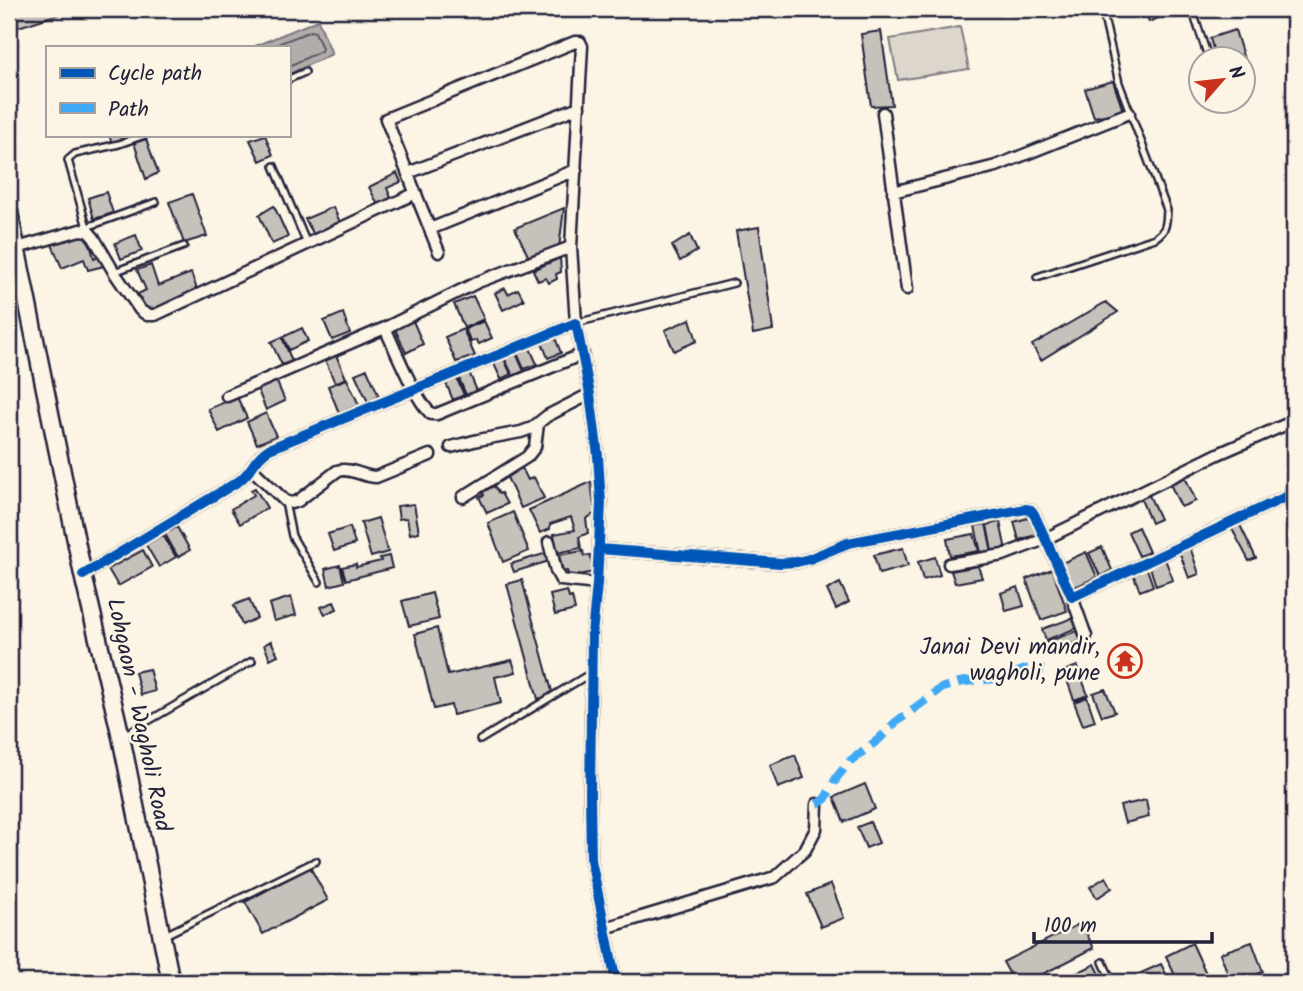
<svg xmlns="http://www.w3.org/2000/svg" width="1303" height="991" viewBox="0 0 1303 991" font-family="Kalam,sans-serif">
	<rect width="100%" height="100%" fill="#fcf5e5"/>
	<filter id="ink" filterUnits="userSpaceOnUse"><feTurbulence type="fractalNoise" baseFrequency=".0143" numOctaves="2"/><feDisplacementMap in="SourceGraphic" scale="14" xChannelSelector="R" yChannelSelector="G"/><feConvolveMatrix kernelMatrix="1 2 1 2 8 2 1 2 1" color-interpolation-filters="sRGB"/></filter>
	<g filter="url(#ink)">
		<path fill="#dcd6cc" stroke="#7f7c84" stroke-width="2" d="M960,27L969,69L898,80L890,39Z"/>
		<path fill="#b2adab" stroke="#78757e" stroke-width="2" d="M318,20L332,54L289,74V47H255V46Z"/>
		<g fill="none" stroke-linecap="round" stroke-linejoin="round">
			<path stroke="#5c5a68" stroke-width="2" d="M270,47L311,31L315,32L322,48L321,51L289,66"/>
		</g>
		<path fill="#c6c1bb" stroke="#22223b" stroke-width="2" d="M9,9H75L9,30Z
			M1144,9H1159L1163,16L1149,22Z
			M1235,30L1246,66L1244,67V60H1216L1210,38Z
			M881,31L892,105L871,106L861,34Z
			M1113,81L1123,111L1094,117L1085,89Z
			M109,135H134V136L112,143Z
			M265,135L273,155L260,161L250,140Z
			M146,139L158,173L146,179L134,143Z
			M397,173L401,182L387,188L391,198L378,205L369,187Z
			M106,192L113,213L94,219L88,198Z
			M192,194L207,236L184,243L169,202Z
			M274,206L288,237L272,244L259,215Z
			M333,207L340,222L314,235L305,219Z
			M564,208L559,248L529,258L515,228Z
			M759,227L773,330L753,334L736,231Z
			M87,234L94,258L100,256L104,266L88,270L84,259L62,268L51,242Z
			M136,235L142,251L121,259L115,243Z
			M690,235L697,251L680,261L672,246Z
			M560,258L561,272L556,274L557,279L549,283L546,278L538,281L533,270Z
			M151,265L158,286L191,273L198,292L149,313L138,294L146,290L137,270Z
			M505,288L508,294L518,289L524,300L503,310L495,293Z
			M473,296L484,319L464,328L454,304Z
			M1106,302L1118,312L1041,360L1032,345Z
			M343,313L350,333L332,340L324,321Z
			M690,319L697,341L674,351L665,330Z
			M413,321L423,344L406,353L395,329Z
			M484,321L492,338L479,344L476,340L471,342L465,329Z
			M302,328L308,341L289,350L283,337Z
			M463,329L475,356L456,362L445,337Z
			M554,335L561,353L548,358L541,340Z
			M282,337L292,361L282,365L271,342Z
			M529,346L537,364L524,369L516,351Z
			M515,351L524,371L513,376L504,357Z
			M336,355L346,378L335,383L325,360Z
			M503,357L511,374L501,379L493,362Z
			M367,369L379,396L368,402L355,374Z
			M469,372L477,391L466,395L458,376Z
			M456,377L464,395L453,400L445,381Z
			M347,379L359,405L339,413L328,386Z
			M276,380L285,401L266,410L257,388Z
			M237,397L247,418L219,432L208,409Z
			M266,413L276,436L257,444L247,422Z
			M522,468L528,480L534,477L544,498L521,508L506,475Z
			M1185,477L1196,501L1181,507L1170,484Z
			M591,482L595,513L586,519L588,533L579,537L581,548L557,553L554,534L575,530L571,517L550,524V529L540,533L529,510Z
			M494,486L499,494L501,493L507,504L487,513L479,497L484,495L482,492Z
			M255,488L267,508L240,524L231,509L254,495L251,490Z
			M1148,493L1160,519L1151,523L1140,497Z
			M414,504L419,532L410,534L407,518L399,519L397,506Z
			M513,512L529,551L503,562L488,523Z
			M1031,517L1036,535L1019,540L1014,522Z
			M378,518L388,552L371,557L361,523Z
			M1000,522L1006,550L992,551L987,525Z
			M1239,523L1256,558L1249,561L1231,527Z
			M986,524L992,552L981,553L975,526Z
			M177,527L190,550L178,557L165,534Z
			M350,527L355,544L334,551L328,534Z
			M1138,527L1149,552L1139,556L1128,532Z
			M974,534L979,551L950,556L947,539Z
			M163,535L176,557L159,567L146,545Z
			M1102,547L1112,570L1100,576L1089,553Z
			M1190,547L1199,574L1189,578L1179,551Z
			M903,548L908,566L879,574L874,555Z
			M143,550L152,567L118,586L108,569Z
			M583,551L584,556L590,555L594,572L569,577L567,571L563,572L559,555Z
			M1086,552L1097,577L1073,588L1062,563Z
			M547,553L549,561L514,572L511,564Z
			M389,556L392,568L346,580L342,567L356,564V567L381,561L380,558Z
			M935,557L940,575L923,580L918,562Z
			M1165,559L1173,580L1156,586L1149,564Z
			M340,565L344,582L329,586L325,569Z
			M978,566L982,578L955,583L951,571Z
			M1146,566L1153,586L1140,591L1132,571Z
			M1052,569L1067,611L1041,620L1026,579Z
			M522,580L553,695L538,699L507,584Z
			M840,583L849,602L836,609L827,590Z
			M1018,587L1024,606L1006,611L1001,593Z
			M567,591L569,598L572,597L575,610L555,615L550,595Z
			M432,593L439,619L409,626L402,601Z
			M291,597L296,615L274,621L269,604Z
			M249,599L257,618L242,625L234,605Z
			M334,602L337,609L325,614L321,607Z
			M1073,618L1077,628L1046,640L1042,629Z
			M437,628L448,675L512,660L516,672L495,677L501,703L453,715L451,705L434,709L415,634Z
			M1077,631L1081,641L1050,652L1046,642Z
			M271,641L278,655L270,659L264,645Z
			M1131,650L1135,663L1120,670L1115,658Z
			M1077,666L1088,695L1074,700L1064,671Z
			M149,669L155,691L141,695L135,672Z
			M1105,689L1115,712L1102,716L1093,693Z
			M1087,697L1095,721L1083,725L1074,702Z
			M795,755L804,778L778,788L770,765Z
			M865,784L875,809L844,822L834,797Z
			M1146,800L1149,817L1125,823L1120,806Z
			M870,822L879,843L866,848L857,827Z
			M310,867L328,900L263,934L245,902Z
			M1106,877L1112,888L1097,898L1090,887Z
			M831,884L844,918L821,927L807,894Z
			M1081,923L1094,948L1039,976L1042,982H1014L1003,962Z
			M1252,942L1263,972L1237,982H1231L1220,953Z
			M1192,943L1210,982H1178L1166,956Z
			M1095,964L1104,982H1080L1075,974Z
			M1161,964L1170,982H1121Z"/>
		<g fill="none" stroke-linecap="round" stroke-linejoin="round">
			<g stroke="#22223b" stroke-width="10">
				<path id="lane" d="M1192,9L1209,60
					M289,79L305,72
					M274,166L307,244
					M87,227L156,202
					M88,231L68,160L75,154L119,144L145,135
					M114,272L184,246
					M1037,277L1155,238C1167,230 1166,224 1167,210L1119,83L1102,9
					M576,323L734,283
					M285,502L292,536L319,582
					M124,735L252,661
					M480,740L591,673
					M165,935L316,861
					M1103,962L1112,982"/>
			</g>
			<g stroke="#22223b" stroke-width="15">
				<path id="street" d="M883,113L907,289
					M408,173L579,107
					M893,192L996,166L1129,113
					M430,229L576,170
					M17,248L80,230L88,231L94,238L114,272L140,310L147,315H155L416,193
					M439,252L386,119L575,42H580L582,46L571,247L576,323
					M385,328C396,351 414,397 431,414H437L583,354
					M227,396L385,328L478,282L571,247
					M451,447L478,440L521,432L532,428L547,416L590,394
					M251,468L285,501L292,503L298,501L337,471C351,467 363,477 376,477L430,455
					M463,497L527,457L535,447L538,424
					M549,542L556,571L561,580L597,584
					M599,549L780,563L797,562L809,559L848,543L1026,509L1031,510L1034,514L1072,597L1294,493
					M949,564L1003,555L1045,539L1218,454L1294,421
					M83,575L239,481C253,471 253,459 269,449L576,323L590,394L598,456L601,503L597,584L592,634L590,794L591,860L616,982
					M1072,597L1086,636
					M605,928L775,877L805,850L816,829L817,804"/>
			</g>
			<g stroke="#22223b" stroke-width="21">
				<path id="primary" d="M9,212L83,575L121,737L171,982"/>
			</g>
			<use href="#lane" stroke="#fcf5e5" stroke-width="5"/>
			<use href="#street" stroke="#fcf5e5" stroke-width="10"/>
			<use href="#primary" stroke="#fcf5e5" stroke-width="16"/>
			<path stroke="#3fa9f5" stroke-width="9" stroke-dasharray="18 9" stroke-linecap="butt" d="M817,804L825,799L837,777L850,761L878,740L896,722L942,688L961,682L1002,678L1027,669L1044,670"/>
			<g stroke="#fcf5e5" stroke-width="15">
				<path id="cycleway" d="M599,549L780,563L797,562L809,559L848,543L1026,509L1031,510L1034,514L1072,597L1294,493
					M83,575L239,481C253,471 253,459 269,449L576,323L590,394L598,456L601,503L597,584L592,634L590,794L591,860L616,982"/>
			</g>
			<use href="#cycleway" stroke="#0057b8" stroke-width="10"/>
		</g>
	</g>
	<defs>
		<g id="temple-ring" transform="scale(1.75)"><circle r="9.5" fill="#fcf5e5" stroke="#c8321e" stroke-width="1.5"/><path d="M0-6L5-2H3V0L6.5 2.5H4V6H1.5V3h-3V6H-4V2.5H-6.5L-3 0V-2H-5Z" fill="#c8321e"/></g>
	</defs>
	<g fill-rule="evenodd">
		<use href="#temple-ring" x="1125" y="661"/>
	</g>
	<g text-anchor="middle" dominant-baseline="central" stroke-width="5" stroke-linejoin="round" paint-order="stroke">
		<g font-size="23" fill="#22223b" stroke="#fcf5e5" text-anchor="end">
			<text x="1100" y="648">Janai Devi mandir,<tspan x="1100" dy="26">wagholi, pune</tspan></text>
		</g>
		<g font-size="23" fill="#22223b" stroke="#fcf5e5">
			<text transform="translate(138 715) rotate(78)">Lohgaon - Wagholi Road</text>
		</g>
	</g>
	<rect width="1303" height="991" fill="none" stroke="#fcf5e5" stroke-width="35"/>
	<rect x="18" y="18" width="1268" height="956" fill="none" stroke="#22223b" stroke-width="2.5" filter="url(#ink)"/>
	<rect x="46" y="46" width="245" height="91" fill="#fcf5e5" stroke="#a5a1a1" stroke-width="2"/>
	<rect x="60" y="68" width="35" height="10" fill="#0057b8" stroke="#a5a1a1" stroke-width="2"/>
	<text x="108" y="80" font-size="21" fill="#22223b">Cycle path</text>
	<rect x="60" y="103" width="35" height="10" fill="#3fa9f5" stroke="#a5a1a1" stroke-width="2"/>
	<text x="108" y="116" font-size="21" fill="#22223b">Path</text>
	<g transform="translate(1222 80) rotate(62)"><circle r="33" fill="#fcf5e5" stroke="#a5a1a1" stroke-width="2"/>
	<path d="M0-5L12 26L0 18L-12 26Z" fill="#c8321e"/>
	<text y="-10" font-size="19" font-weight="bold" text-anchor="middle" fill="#22223b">N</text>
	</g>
	<path d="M1034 932v10h178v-10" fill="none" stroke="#22223b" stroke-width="3.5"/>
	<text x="1044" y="932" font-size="21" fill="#22223b" stroke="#fcf5e5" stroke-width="5" paint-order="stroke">100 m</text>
</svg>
